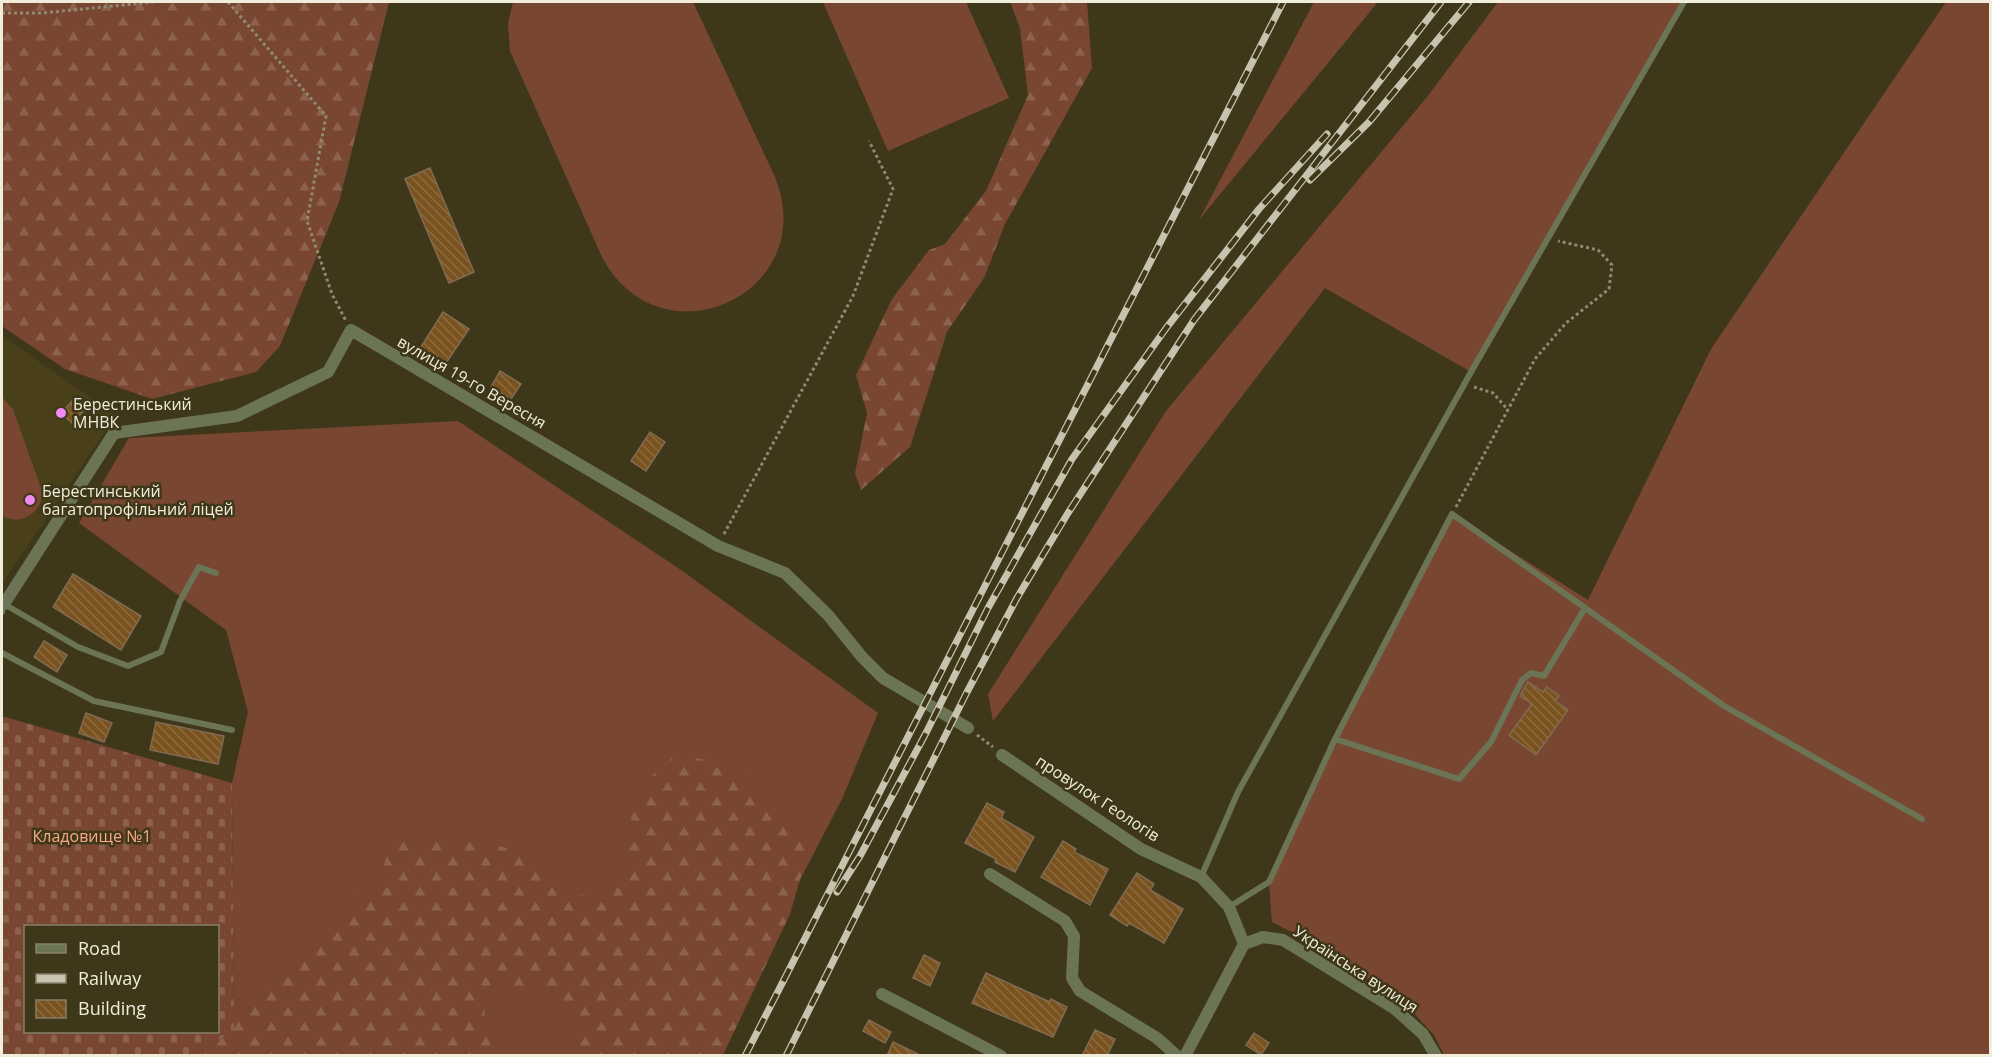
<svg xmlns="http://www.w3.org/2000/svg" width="1992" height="1057" viewBox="0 0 1992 1057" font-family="'Open Sans',sans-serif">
	<defs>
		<pattern id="forest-firs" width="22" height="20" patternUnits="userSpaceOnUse" patternTransform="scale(1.5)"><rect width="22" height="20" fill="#794731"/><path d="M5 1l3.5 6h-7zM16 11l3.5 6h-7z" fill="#8c624e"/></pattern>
		<pattern id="cemetery-stones" width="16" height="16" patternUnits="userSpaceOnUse" patternTransform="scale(1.5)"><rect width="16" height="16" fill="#794731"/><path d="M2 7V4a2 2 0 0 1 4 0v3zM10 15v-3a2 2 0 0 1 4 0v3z" fill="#8c624e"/></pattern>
		<pattern id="building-back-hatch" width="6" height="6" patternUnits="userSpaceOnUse" patternTransform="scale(1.5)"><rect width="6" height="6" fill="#79521f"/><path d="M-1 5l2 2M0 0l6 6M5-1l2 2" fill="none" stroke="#8c6b3f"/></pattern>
	</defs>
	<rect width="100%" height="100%" fill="#3e3719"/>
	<path fill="#49401a" d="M2,336L116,415L2,584Z"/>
	<path fill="#794731" d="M513,2H693L775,177C822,293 661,368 602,257L510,51L508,23Z
		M823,2H966L1009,98L888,151Z
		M1314,2H1378L1199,220Z
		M1498,2H1684L1471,372L1325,288L993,721L988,694L1166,411L1427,97Z
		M1946,2H1990V1055H1444L1434,1035L1407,1006L1315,944L1272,922L1269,882L1335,739L1452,514L1588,600L1711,349Z
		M2,397L13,409L42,491C43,513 21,526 2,516Z
		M458,421L681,570L878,713L842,799L709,1055H193L234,1031L232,783L248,712L226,630L79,523L129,438Z"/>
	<path fill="url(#forest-firs)" d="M2,2H389L339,202L280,346L256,372L152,399L65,369L2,326Z
		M1010,2H1087L1092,68L1005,224L984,278L947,332L910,447L861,490L855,473L867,413L856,375L892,299L929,250L945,244L986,191L1028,95L1020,28Z
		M690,757L727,764L745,775L775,822L811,842L790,914L723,1055H577L575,1027L535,988H496L483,1003L492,1055L204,1056L207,1048L241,1005L305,959L360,894L396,882L384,866L389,846L409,838L492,844L531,855L578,894L596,899L614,894L623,875L632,812L654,773L671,759Z"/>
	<path fill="url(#cemetery-stones)" fill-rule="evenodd" d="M2,716L232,783L234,1031L193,1055H2ZM26,926H218V1032H26Z"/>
	<path fill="url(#building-back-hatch)" stroke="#816b52" stroke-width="1.5" d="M430,168L474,272L449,283L405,179Z
		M443,312L469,329L444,366L419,350Z
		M500,371L521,384L511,399L491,387Z
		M75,398L86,408L72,423L61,413Z
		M650,432L665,442L646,471L631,461Z
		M73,574L141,616L121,650L53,607Z
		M44,641L67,655L57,672L34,657Z
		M1528,682L1543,692L1547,687L1559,696L1555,701L1568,710L1536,755L1509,735L1532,704L1520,696Z
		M86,713L112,723L104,742L79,733Z
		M156,722L224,736L218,764L150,750Z
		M987,803L1004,812L1001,818L1034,837L1015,872L995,862L996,859L965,843Z
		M1063,841L1076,849L1074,852L1108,869L1090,905L1041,877Z
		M1137,873L1154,884L1150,890L1183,909L1164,943L1129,923L1127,926L1110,915Z
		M924,955L940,963L930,986L913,978Z
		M986,973L1050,1002L1051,999L1067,1007L1053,1037L972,1003Z
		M869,1020L891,1032L885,1043L863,1031Z
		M1095,1030L1115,1039L1107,1056H1082Z
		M1254,1033L1269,1043L1261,1055L1246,1045Z
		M893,1042L922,1056H887Z"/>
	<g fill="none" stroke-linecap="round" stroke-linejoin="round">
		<path stroke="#908a72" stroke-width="3" stroke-dasharray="3 3" stroke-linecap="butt" d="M228,2L326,116L307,221L332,294L346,321
			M2,13H43L153,2
			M1474,387L1493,393L1508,410
			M1456,507L1535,359L1566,323L1609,289L1612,265L1598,250L1558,241
			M724,534L853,296L893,189L869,141
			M977,735L993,747"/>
		<path stroke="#6b7556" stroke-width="6" d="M2,612L4,604L78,647L128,666L161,652L180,601L199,567L216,573
			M2,653L94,701L232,730
			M1335,739L1459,779L1491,742L1522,680L1531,673L1544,676L1585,608
			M1201,877L1238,792L1471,372L1684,2
			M1229,907L1269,882L1335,739L1452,514L1724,706L1922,819"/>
		<path stroke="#6b7556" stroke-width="12" d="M2,602L4,604L114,433L237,416L328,372L351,330L718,546L785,573L828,615L862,657L883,678L968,728
			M1002,755L1141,849L1201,877L1229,907L1244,944
			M990,874L1065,921L1074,936L1072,978L1080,991L1157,1038L1177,1056
			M1244,944L1263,937L1283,940L1395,1009L1423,1034L1436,1056
			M882,994L1001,1056
			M1185,1056L1244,944"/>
		<g stroke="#c8c3af" stroke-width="7">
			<path id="rail" d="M1310,180L1369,122L1469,2
				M837,892L860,856L926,733L988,608L1072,459L1167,327L1259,209L1327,134
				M745,1056L1283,2
				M786,1056L966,694L1017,598L1068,513L1194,320L1441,2"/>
		</g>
		<use href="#rail" stroke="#3e3719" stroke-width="4.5" stroke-dasharray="14" stroke-linecap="butt"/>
	</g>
	<g fill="#f18af4" stroke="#3e3719" stroke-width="2">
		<circle cx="61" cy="413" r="6"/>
		<circle cx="30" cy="500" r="6"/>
	</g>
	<g text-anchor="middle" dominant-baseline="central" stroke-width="5" stroke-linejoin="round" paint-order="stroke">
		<g font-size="16" fill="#f1eddb" stroke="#3e3719">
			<text transform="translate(472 382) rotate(30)">вулиця 19-го Вересня</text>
			<text transform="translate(1098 798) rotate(33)">провулок Геологів</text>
			<text transform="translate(1356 969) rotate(33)">Українська вулиця</text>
		</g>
		<g font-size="16" fill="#f1eddb" stroke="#3e3719" text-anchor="start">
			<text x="73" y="404">Берестинський<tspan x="73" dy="18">МНВК</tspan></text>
			<text x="42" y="491">Берестинський<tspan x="42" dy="18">багатопрофільний ліцей</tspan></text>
		</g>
		<g font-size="16" fill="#faa885" stroke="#3e3719">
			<text x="92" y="836">Кладовище №1</text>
		</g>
	</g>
	<rect width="1992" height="1057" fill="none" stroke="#f1eddb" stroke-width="6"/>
	<rect x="24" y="925" width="195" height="108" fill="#3e3719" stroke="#868067" stroke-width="1.5"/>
	<rect x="36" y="944" width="30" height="9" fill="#6b7556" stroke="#868067" stroke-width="1.5"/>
	<text x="78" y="955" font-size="18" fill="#f1eddb">Road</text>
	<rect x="36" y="974" width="30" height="9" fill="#c8c3af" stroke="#868067" stroke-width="1.5"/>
	<text x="78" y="985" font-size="18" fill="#f1eddb">Railway</text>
	<rect x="36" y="1000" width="30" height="18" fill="url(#building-back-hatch)" stroke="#868067" stroke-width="1.5"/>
	<text x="78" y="1015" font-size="18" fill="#f1eddb">Building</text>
</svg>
